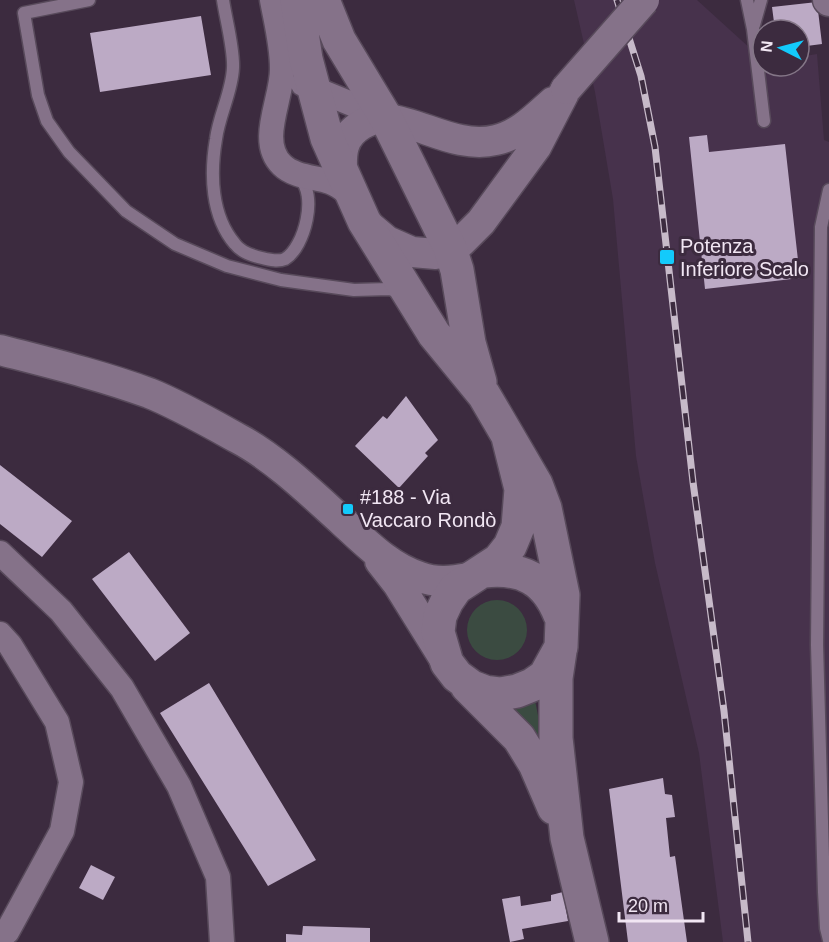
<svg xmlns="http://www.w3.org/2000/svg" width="829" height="942" viewBox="0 0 829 942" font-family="Arial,sans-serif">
	<rect width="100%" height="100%" fill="#3c2b3f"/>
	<path fill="#47324c" d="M574,0H697L763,60V66H799V57L817,54L824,140L829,142V942H723L699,753L655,563L636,456L613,199L595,92Z"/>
	<path fill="#3b4b41" d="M467 630a30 30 0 1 1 60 0a30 30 0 1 1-60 0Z
		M535,700L542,736L539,740L513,710V708Z"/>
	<path fill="#bcaac5" d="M817,2L822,44L799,47V30H775L772,7Z
		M201,16L211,75L100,92L90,33Z
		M707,135L709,152L785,144L800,278L705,289L689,137Z
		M406,396L438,440L425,453L428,456L399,488L355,446L383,416L387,419Z
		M0,465L72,521L42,557L0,524Z
		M129,552L190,633L155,661L92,579Z
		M209,683L316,860L268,886L160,713Z
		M663,778L665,794L672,795L675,817L666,818L670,857L675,856L687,942H628L609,789Z
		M91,865L115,877L103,900L79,888Z
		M563,892L568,921L522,929L524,939L510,942L502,899L520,896L521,906L551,901V895Z
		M303,926L370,928V942H286V934L302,935Z"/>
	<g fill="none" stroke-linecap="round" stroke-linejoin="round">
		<g stroke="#584a5b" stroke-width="15">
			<path id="service" d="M89,0L24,13L38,95L47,121L69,152L126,211L175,244L227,266L281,280L354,290L389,289L400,292
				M223,0C226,20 234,49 233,68C232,92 219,115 216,139C210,174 211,216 235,244C241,252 253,256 262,258C270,260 278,262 285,259C305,247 318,193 299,178
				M747,0L753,29L764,121
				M754,25L761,0
				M829,190L821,227L817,645L824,892L826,928L829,940"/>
		</g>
		<g stroke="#584a5b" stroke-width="27">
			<path id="minor" d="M272,0C276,22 282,45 282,68C283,98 257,141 282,165C294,177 315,177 330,182C339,185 345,191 353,197
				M303,84L386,118
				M0,553L61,611L122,688L179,786L218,877L222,942
				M0,634L10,645L57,722L71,782L62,831L7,932L0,936"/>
		</g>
		<g stroke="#584a5b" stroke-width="33">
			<path id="tertiary" d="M828,0L829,1
				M342,174C342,165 341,155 344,146C349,129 370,116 388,119C424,124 458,149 496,140C519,135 536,117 553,102
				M368,225L387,241L412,252L436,254L461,242L481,222L536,147L566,89
				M0,350C50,363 100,375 149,393C177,404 212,424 239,439C275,458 312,494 342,521C366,543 389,567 420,577C436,583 452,581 469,578
				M380,561L398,584L444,658"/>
		</g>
		<g stroke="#584a5b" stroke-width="36">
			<path id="secondary" d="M297,0L306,59L327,138L364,221L434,334L484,395L536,484L545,508L563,595L561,647L545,676L532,685L517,691L501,694L485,692L472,687L457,676L447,663L438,632L440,616L447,601L456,588L499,560L510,546L518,527L521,489L508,437
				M323,0L339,40L386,118L450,248L457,270L469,343L480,382
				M484,571C522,567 546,579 560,615
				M560,651L556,678V738L567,838L592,942
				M467,686L519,738L535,764L554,808"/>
		</g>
		<use href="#service" stroke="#857289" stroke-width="12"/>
		<use href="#minor" stroke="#857289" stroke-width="24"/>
		<use href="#tertiary" stroke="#857289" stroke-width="30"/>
		<use href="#secondary" stroke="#857289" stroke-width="33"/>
		<g stroke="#c7bac9" stroke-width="7">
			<path id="rail" d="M617,0L641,76L655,147L693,482L724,711L748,942"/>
		</g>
		<use href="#rail" stroke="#3c2b3f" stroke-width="4.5" stroke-dasharray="14" stroke-linecap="butt"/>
		<g stroke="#584a5b" stroke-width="33" stroke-linecap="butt">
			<path id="tertiary-bridge" d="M566,89L644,0"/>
		</g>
		<use href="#tertiary-bridge" stroke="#857289" stroke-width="30"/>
	</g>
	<g fill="#13cafb" stroke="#3c2b3f" stroke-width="2">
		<rect x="659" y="249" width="16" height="16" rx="3"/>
		<rect x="342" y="503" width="12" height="12" rx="3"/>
	</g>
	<g text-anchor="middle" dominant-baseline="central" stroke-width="6" stroke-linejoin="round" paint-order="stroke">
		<g font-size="20" fill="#f1e6f3" stroke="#3c2b3f" text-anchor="start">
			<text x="680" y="246">Potenza<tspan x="680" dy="23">Inferiore Scalo</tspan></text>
			<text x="360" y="497">#188 - Via<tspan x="360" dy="23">Vaccaro Rondò</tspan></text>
		</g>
	</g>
	<g transform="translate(781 48) rotate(276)"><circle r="28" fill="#3c2b3f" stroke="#847687" stroke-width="1.5"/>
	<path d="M0-4.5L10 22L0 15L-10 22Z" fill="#13cafb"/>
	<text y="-9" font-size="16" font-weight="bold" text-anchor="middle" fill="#f1e6f3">N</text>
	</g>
	<path d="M619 912v9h84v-9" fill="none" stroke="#f1e6f3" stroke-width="3"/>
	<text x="628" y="912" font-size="18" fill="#f1e6f3" stroke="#3c2b3f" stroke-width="4.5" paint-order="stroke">20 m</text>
</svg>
